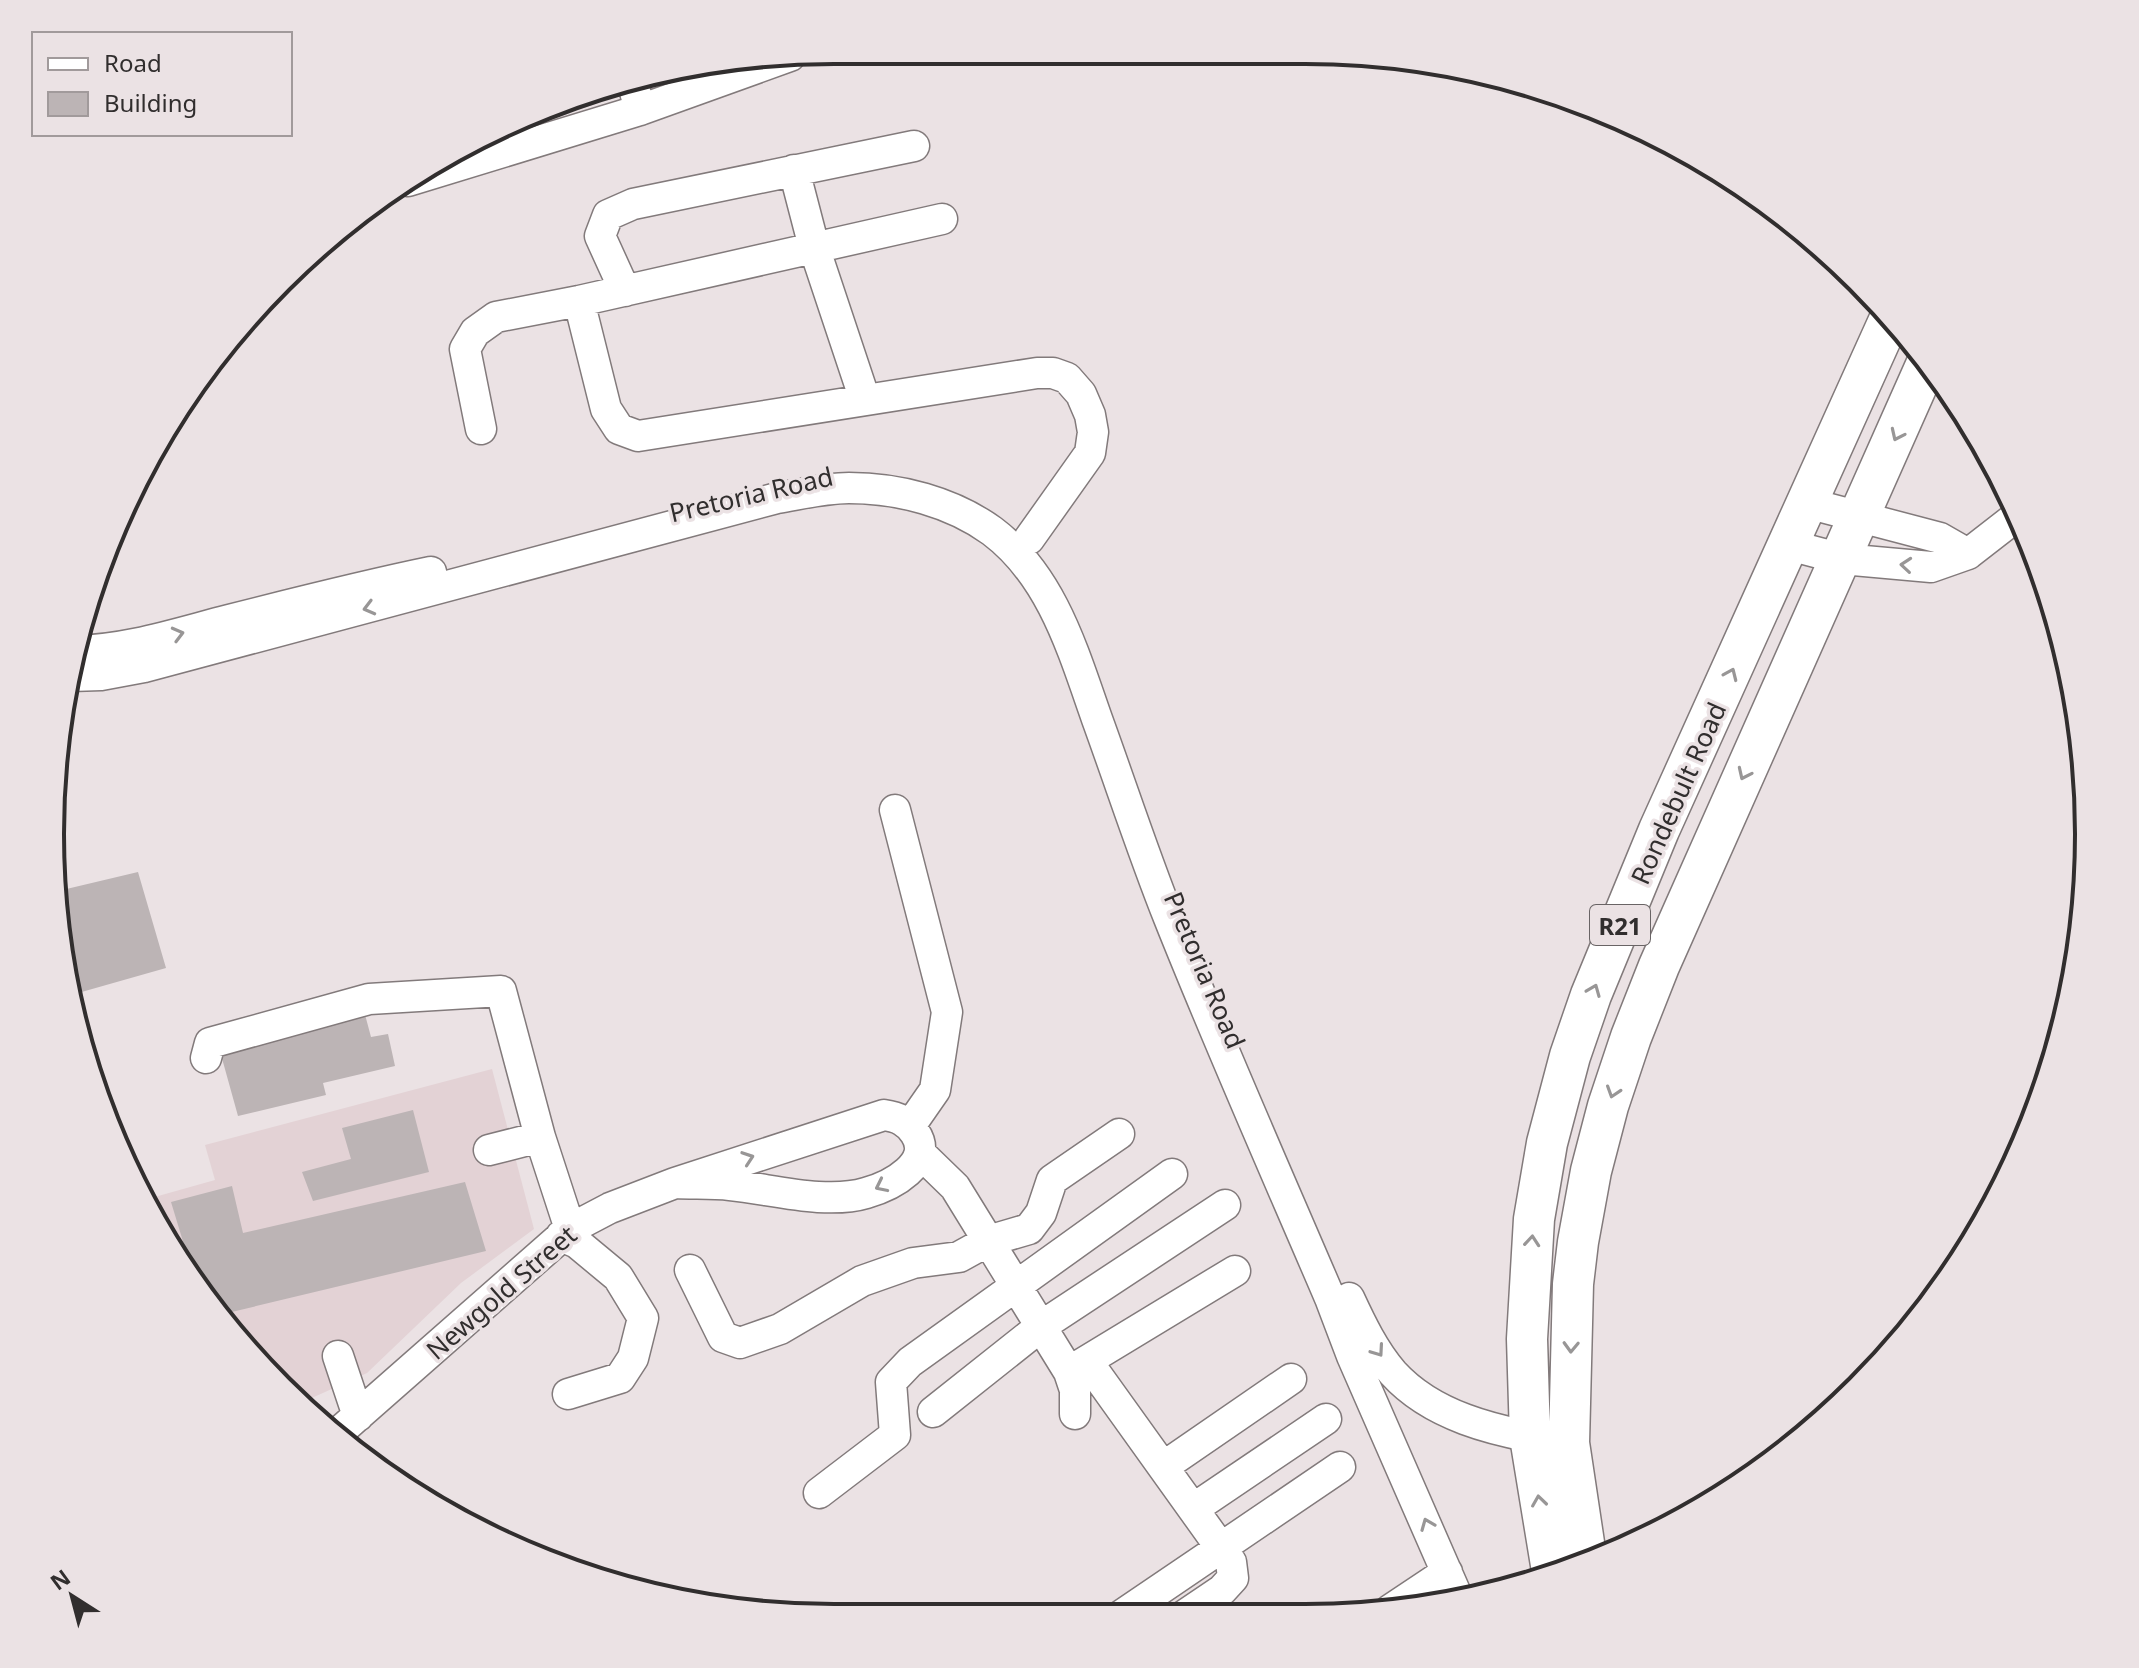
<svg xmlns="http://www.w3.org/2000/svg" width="2139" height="1668" viewBox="0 0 2139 1668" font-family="'Noto Sans',sans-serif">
	<rect width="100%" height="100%" fill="#ebe2e4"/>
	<path fill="#e3d2d5" d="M492,1069L534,1229L461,1283L367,1373L303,1402L245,1351L155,1226L144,1200L215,1180L205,1145Z"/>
	<path fill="#bcb4b5" d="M138,872L166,968L71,995L58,891Z
		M363,1007L371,1037L388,1034L395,1066L323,1083L326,1095L238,1116L218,1044Z
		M413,1110L429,1172L313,1201L302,1172L351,1159L342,1128Z
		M465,1182L486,1251L219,1315L195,1281L171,1202L232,1186L243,1233Z"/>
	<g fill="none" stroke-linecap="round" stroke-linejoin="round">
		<g stroke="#827a7b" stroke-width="33">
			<path id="minor" d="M631,77L640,110
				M794,170L814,247L865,400
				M408,181L640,110L790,56
				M625,291L600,236L608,215L633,204L914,146
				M579,301L606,409L619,429L638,436L1037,373H1053L1067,378L1081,394L1090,415L1093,432L1090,453L1029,539
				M481,429L465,349L475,332L496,317L579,301L942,219
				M1807,503L1940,538L1968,554
				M1789,545L1842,559L1931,567L1968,554L2017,516
				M74,651C128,650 178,633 229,620C296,603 363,586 431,572
				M71,676L101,675L144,667L777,498C801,494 825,488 849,488C899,488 952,502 992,531C1052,576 1073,651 1097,719C1121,785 1143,853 1169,918C1220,1046 1276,1172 1330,1298L1352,1356L1457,1596
				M895,810L947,1012L935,1090L910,1126
				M206,1058L210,1043L369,999L501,991L540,1137
				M489,1150L540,1137L570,1229
				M921,1154L955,1187L1069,1372L1075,1390V1414
				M561,1236L577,1243L618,1277L643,1318L633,1358L620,1378L568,1394
				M690,1270L723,1337L740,1343L780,1329L862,1281L913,1263L959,1257L988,1241L1029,1229L1041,1213L1052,1180L1119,1134
				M1349,1298C1361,1324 1374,1351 1393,1373C1432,1416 1494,1431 1549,1440
				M338,1356L358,1416
				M1087,1361L1231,1562L1233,1578L1222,1590L1182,1617
				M1070,1371L1235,1271
				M933,1412L1040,1327L1225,1205
				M338,1433L570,1229L610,1208L675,1183L884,1115C898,1117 907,1121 915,1133C935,1163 891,1186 866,1193C826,1205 771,1189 730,1185C712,1183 693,1184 675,1183
				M1163,1467L1291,1379
				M819,1493L895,1435L891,1382L910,1362L1172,1174
				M1193,1509L1326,1419
				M1390,1610L1447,1572
				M1119,1617L1340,1467"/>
		</g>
		<g stroke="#827a7b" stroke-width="43">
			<path id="major" d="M1587,1563L1569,1443L1573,1284L1578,1242L1591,1171L1608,1106L1631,1037L1659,966L1927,363
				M1553,1577L1530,1437L1527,1339L1534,1219L1547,1143L1570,1056L1591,995L1659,830L1892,314"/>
		</g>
		<use href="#minor" stroke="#fff" stroke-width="30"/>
		<use href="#major" stroke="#fff" stroke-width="40"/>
	</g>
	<defs><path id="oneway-chevron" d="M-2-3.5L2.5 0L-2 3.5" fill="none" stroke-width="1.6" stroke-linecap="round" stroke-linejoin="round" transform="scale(2)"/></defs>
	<g stroke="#989696">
		<use href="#oneway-chevron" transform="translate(1897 435) rotate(115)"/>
		<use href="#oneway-chevron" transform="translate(1906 565) rotate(-175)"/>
		<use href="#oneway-chevron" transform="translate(369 608) rotate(165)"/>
		<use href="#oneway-chevron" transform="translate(178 634) rotate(-15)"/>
		<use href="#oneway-chevron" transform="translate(1731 674) rotate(-66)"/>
		<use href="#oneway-chevron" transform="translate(1744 774) rotate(115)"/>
		<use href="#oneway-chevron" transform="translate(1594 990) rotate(-68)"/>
		<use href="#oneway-chevron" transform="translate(1613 1092) rotate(108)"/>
		<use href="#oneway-chevron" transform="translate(748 1158) rotate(-19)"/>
		<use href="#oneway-chevron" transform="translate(881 1186) rotate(154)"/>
		<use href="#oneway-chevron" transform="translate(1532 1241) rotate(-85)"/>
		<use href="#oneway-chevron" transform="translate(1571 1347) rotate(92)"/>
		<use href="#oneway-chevron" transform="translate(1378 1351) rotate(55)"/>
		<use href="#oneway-chevron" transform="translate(1539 1501) rotate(-98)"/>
		<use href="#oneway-chevron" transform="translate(1427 1524) rotate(-112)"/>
	</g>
	<g text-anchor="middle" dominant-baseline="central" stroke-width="7" stroke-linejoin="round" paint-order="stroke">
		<rect fill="#ebe2e4" stroke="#696465" stroke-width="2" x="1590" y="905" width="60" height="40" rx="6"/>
		<g font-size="24" font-weight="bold" fill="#312e2e">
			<text x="1620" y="925">R21</text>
		</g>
		<g font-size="26" fill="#312e2e" stroke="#ebe2e4">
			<text transform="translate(751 494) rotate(-13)">Pretoria Road</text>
			<text transform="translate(1678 793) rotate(-66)">Rondebult Road</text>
			<text transform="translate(1205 970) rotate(67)">Pretoria Road</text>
			<text transform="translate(501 1292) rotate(-41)">Newgold Street</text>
		</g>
	</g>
	<path d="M0 0H2139V1668H0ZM834 64H1305A770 770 0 0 1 2075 834V834A770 770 0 0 1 1305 1604H834A770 770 0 0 1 64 834V834A770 770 0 0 1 834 64Z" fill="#ebe2e4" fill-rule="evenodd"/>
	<path fill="none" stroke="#312e2e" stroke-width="4" d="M834 64H1305A770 770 0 0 1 2075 834V834A770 770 0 0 1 1305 1604H834A770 770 0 0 1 64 834V834A770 770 0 0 1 834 64Z"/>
	<rect x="32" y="32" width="260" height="104" fill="#ebe2e4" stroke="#a19a9b" stroke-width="2"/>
	<rect x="48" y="58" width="40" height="12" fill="#ffffff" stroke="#a19a9b" stroke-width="2"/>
	<text x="104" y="72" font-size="24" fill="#312e2e">Road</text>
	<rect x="48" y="92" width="40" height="24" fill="#bcb4b5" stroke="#a19a9b" stroke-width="2"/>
	<text x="104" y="112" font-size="24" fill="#312e2e">Building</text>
	<g transform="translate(72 1596) rotate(324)" stroke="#ebe2e4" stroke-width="6" paint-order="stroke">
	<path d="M0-6L14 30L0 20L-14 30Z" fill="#312e2e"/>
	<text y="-12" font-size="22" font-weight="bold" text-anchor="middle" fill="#312e2e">N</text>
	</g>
</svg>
